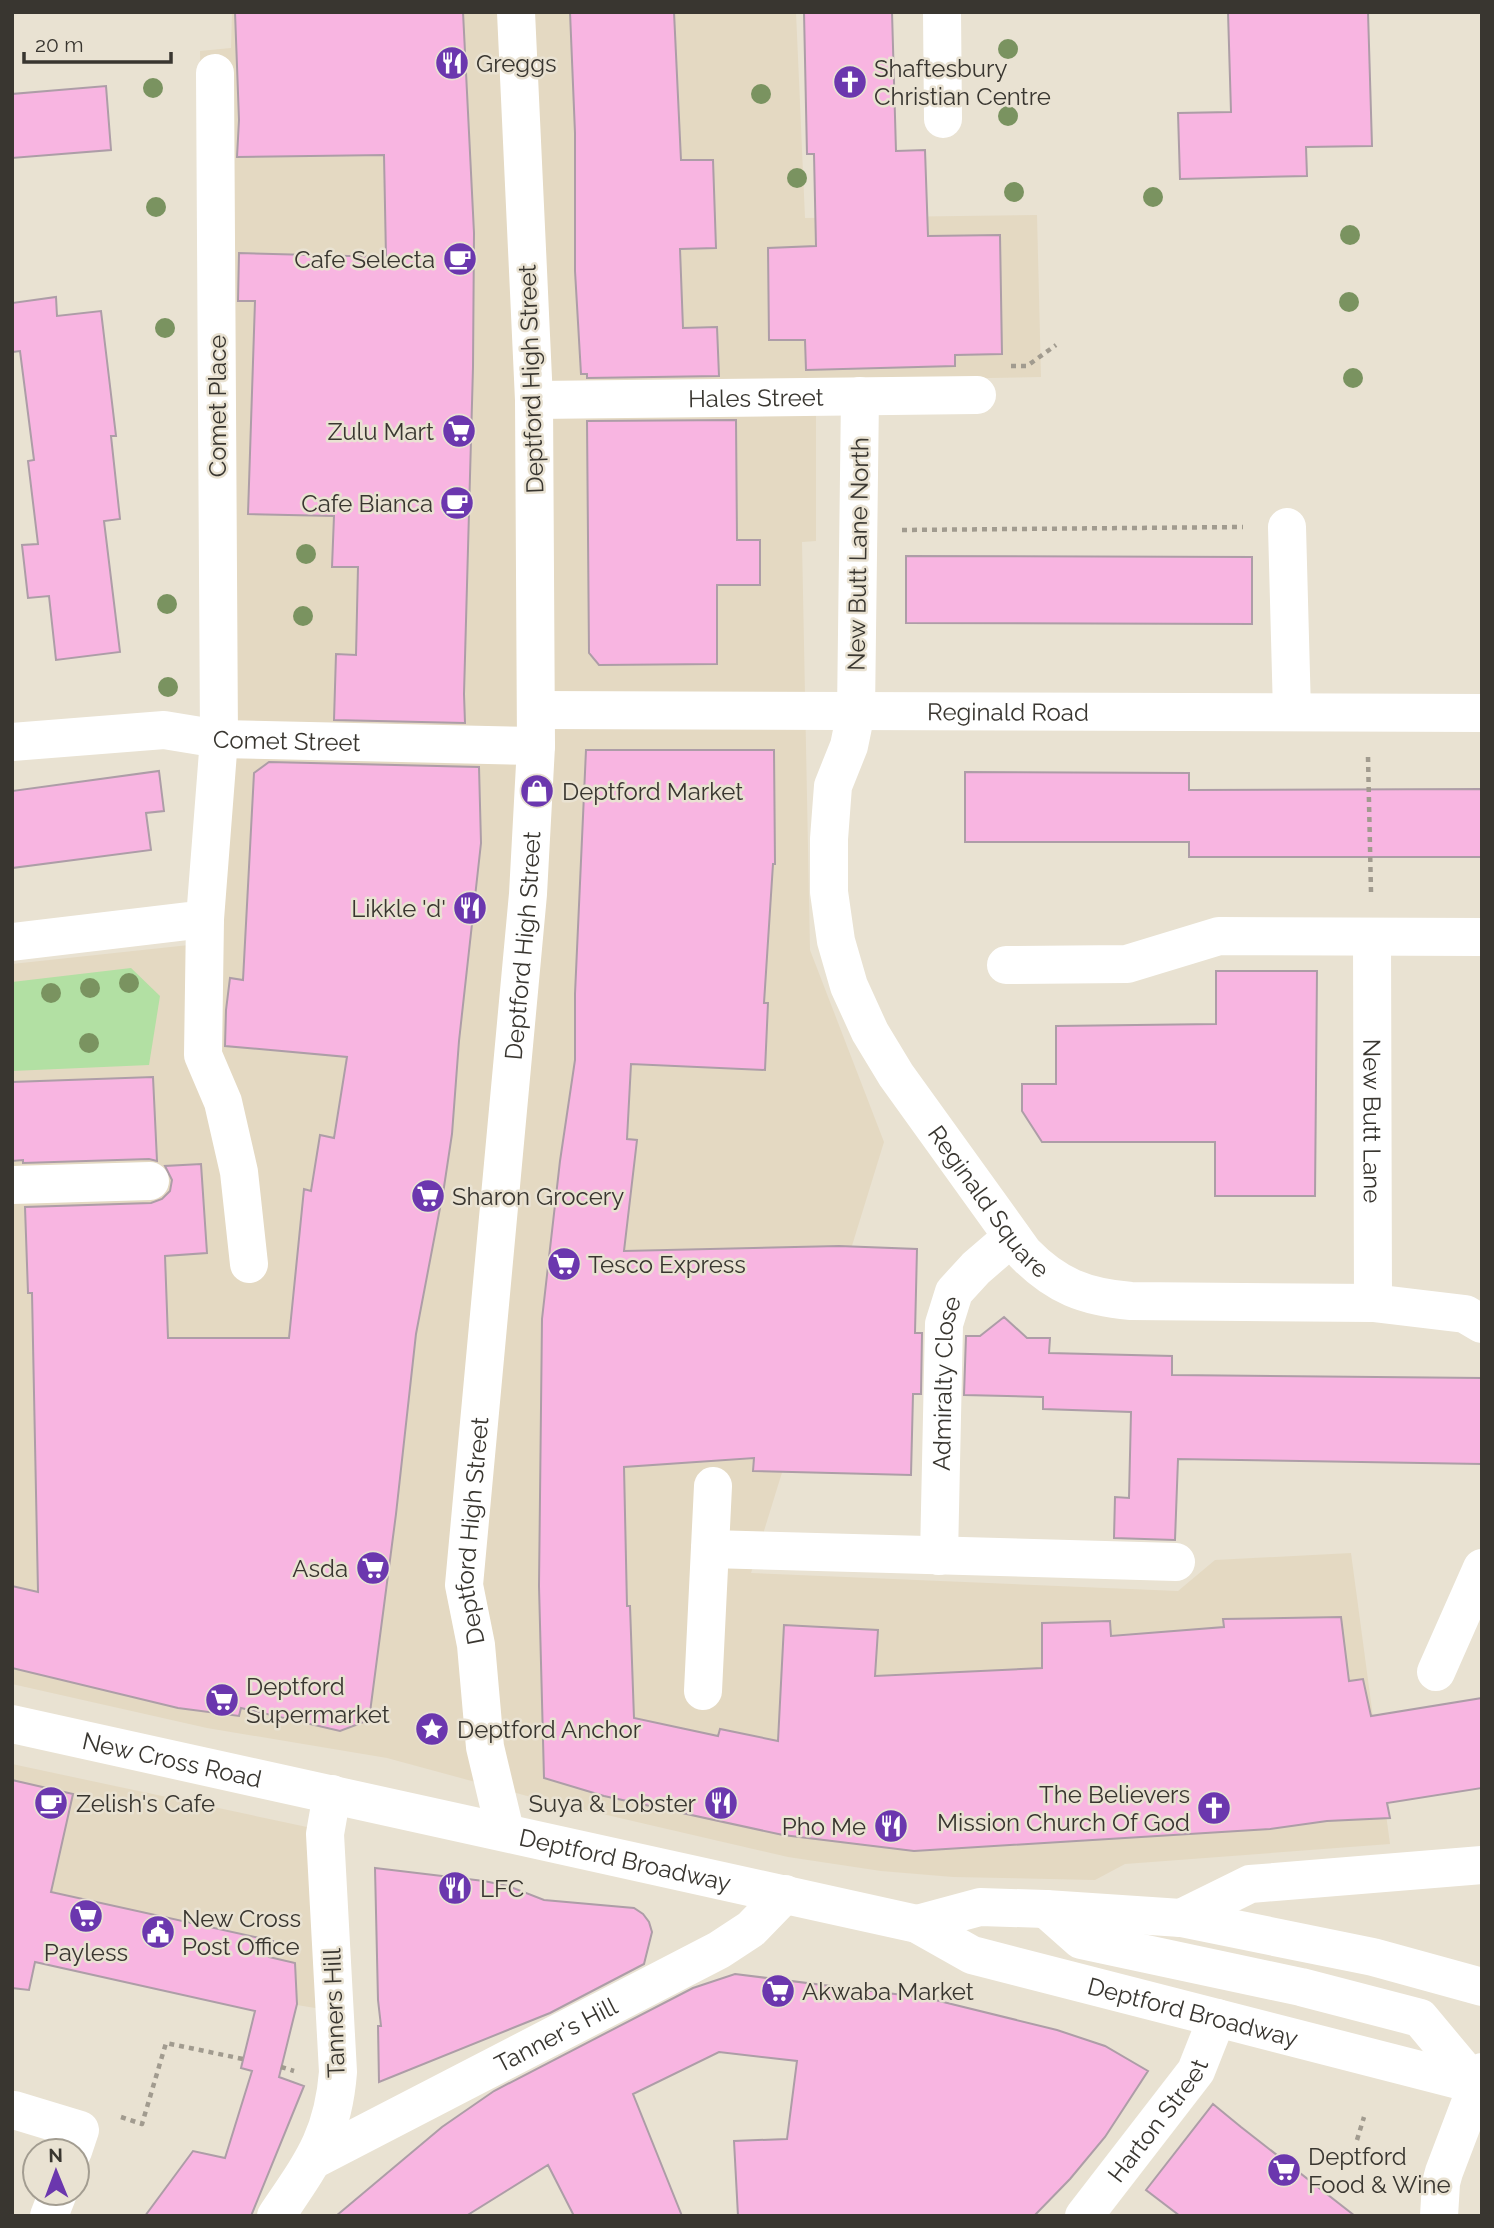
<svg xmlns="http://www.w3.org/2000/svg" width="1494" height="2228" viewBox="0 0 1494 2228" font-family="Raleway,sans-serif">
	<rect width="100%" height="100%" fill="#e9e2d2"/>
	<path fill="#e4d9c2" d="M232,12H796L805,218L1037,215L1041,377L822,381L816,416V541L802,542L810,950L884,1142L751,1573L1178,1591L1215,1560L1351,1553L1390,1844L1125,1864L1095,1880L953,1877L881,1871L788,1857L538,1799L387,1758L207,1728L12,1684V964L217,942L200,51L231,48Z
		M12,1764L307,1827L321,2009L12,1957Z"/>
	<path fill="#b2e0a3" d="M131,968L160,996L149,1065L12,1071V982Z"/>
	<path fill="#f8b5e1" stroke="#ad9da7" stroke-width="2" d="M235,12H463L474,233L473,367L464,694L465,723L334,720L336,654L356,655L358,567H332L334,516L248,514L255,301H238L239,253L386,257L384,155L237,157L239,120Z
		M570,12H674L681,160H713L716,248L680,249L683,328L717,327L719,376L587,378V374H581L575,271V133Z
		M804,12H892L896,151L925,150L928,236L1000,235L1002,354L955,355V366L806,370L805,340H769L768,248L816,246L814,154H807Z
		M1228,12H1368L1372,146L1306,147L1307,176L1180,179L1178,113L1231,112Z
		M106,86L111,150L12,158V94Z
		M56,297L57,316L101,311L116,436H111L120,519L104,521L120,652L56,660L49,596L28,598L22,545L38,544L28,461L34,460L20,351L12,352V303Z
		M736,420L737,540H760V585H717V664L599,665L589,653L587,421Z
		M906,556L1252,557V624L906,623Z
		M586,750H774L775,864H773L764,1003H768L765,1070L631,1064L627,1139L637,1140L624,1251L839,1246L917,1249L915,1333H922L921,1394H913L911,1475L753,1471L754,1458L624,1467L627,1606H630L634,1718L718,1736L720,1729L778,1741L784,1625L878,1630L875,1676L1042,1668V1623L1110,1621L1111,1636L1224,1627L1223,1619L1341,1617L1349,1681L1363,1679L1371,1716L1482,1698V1788L1387,1803L1390,1818L1327,1821L1270,1829L914,1851L783,1835L604,1796L544,1778L539,1586L542,1319L560,1161L575,1060V994Z
		M269,762L479,767L481,843L459,1041L452,1134L444,1187L416,1334L396,1514L369,1720L340,1731L241,1708L239,1716L178,1708L12,1668V1586L38,1592L32,1293H28L25,1207L151,1203L162,1199L170,1191L172,1180L165,1166L201,1164L207,1253L165,1256L168,1338H289L304,1189L311,1191L320,1135L334,1138L347,1057L225,1046L226,1010L230,978L243,980L254,773Z
		M159,771L164,811L146,813L151,850L12,868V791Z
		M965,772L1189,773V790L1482,789V857H1189V842H965Z
		M1216,971H1317L1315,1196H1215V1142H1042L1022,1111V1084H1056V1026L1216,1024Z
		M153,1077L157,1161L149,1159L23,1163V1160L12,1161V1082Z
		M1004,1317L1027,1338H1050L1049,1353L1172,1356V1375L1482,1378V1464L1178,1459L1175,1540L1114,1538L1115,1497L1129,1498L1131,1412L1043,1409V1397L964,1395L966,1336H980Z
		M12,1780L73,1794L51,1892L273,1941L269,1957L295,1963L297,2004L279,2077L304,2086L251,2216H145L193,2151L225,2158L252,2071L241,2068L255,2011L35,1962L29,1990L12,1988Z
		M375,1868L484,1881L508,1886L544,1900L634,1908L643,1914L649,1922L652,1932L644,1964L550,2013L379,2082L378,2026H381L378,2000Z
		M735,1974L927,1998L1057,2030L1105,2046L1148,2071L1105,2137L1070,2179L1034,2216H738L734,2141L787,2139L797,2061L719,2052L633,2094L682,2216H574L548,2165L466,2216H336L442,2127L494,2091L693,1988Z
		M1213,2104L1241,2127L1355,2216H1180L1146,2190Z"/>
	<g fill="none" stroke-linecap="round" stroke-linejoin="round">
		<path stroke="#a19b8f" stroke-width="4.5" stroke-dasharray="5 5" stroke-linecap="butt" d="M1011,366H1027L1056,345
			M902,530L1243,527
			M1368,757L1371,892
			M281,2067L294,2071
			M121,2117L142,2124L166,2043L243,2059
			M1357,2140L1364,2117"/>
		<g stroke="#fff" stroke-width="38">
			<path d="M942,12L943,119"/>
			<path id="s1" d="M860,396L856,712L849,746L833,786L829,839V892L836,941L849,986L870,1032L896,1075L1024,1253C1056,1286 1085,1297 1131,1301L1373,1303L1465,1314L1482,1324"/>
			<path id="s2" d="M534,400L977,395"/>
			<path d="M1287,527L1292,712"/>
			<path id="s3" d="M536,710L1482,713"/>
			<path id="s4" d="M12,742L164,730L219,739L536,746"/>
			<path d="M205,919L203,1055L223,1102L239,1172L249,1264"/>
			<path id="s5" d="M1372,937L1373,1303"/>
			<path d="M12,942L205,919L219,739L215,73"/>
			<path d="M1006,965L1127,964L1219,936L1482,937"/>
			<path d="M12,1185L150,1181"/>
			<path d="M710,1549L1176,1562"/>
			<path id="s6" d="M939,1556L944,1324L954,1292L976,1268L1012,1237"/>
			<path d="M1436,1672L1482,1568"/>
			<path d="M703,1691L713,1486"/>
			<path id="s7" d="M505,1831L485,1747L476,1645L464,1585L528,894L536,746L534,400L516,12"/>
			<path d="M14,2110L80,2130L73,2151"/>
			<path id="s8" d="M315,2159L719,1950L751,1929L785,1894"/>
			<path d="M49,2216L58,2193"/>
			<path d="M276,2216C311,2164 333,2137 338,2072L325,1834L332,1794"/>
			<path id="s9" d="M1084,2216L1196,2071L1217,2018"/>
		</g>
		<path stroke="#fff" stroke-width="38" d="M1046,1909L1081,1940L1301,1987L1420,2018L1476,2085
			M1181,1918L1250,1884L1482,1865
			M1439,2216L1441,2183L1444,2172L1482,2072"/>
		<g stroke="#fff" stroke-width="38">
			<path id="s10" d="M12,1724L917,1924L972,1955L1482,2086"/>
			<path d="M917,1924L980,1907L1046,1909L1181,1918L1373,1957L1482,1987"/>
		</g>
	</g>
	<g fill="#7a9360">
		<circle cx="1008" cy="49" r="10"/>
		<circle cx="153" cy="88" r="10"/>
		<circle cx="761" cy="94" r="10"/>
		<circle cx="1008" cy="116" r="10"/>
		<circle cx="797" cy="178" r="10"/>
		<circle cx="1014" cy="192" r="10"/>
		<circle cx="1153" cy="197" r="10"/>
		<circle cx="156" cy="207" r="10"/>
		<circle cx="1350" cy="235" r="10"/>
		<circle cx="1349" cy="302" r="10"/>
		<circle cx="165" cy="328" r="10"/>
		<circle cx="1353" cy="378" r="10"/>
		<circle cx="306" cy="554" r="10"/>
		<circle cx="167" cy="604" r="10"/>
		<circle cx="303" cy="616" r="10"/>
		<circle cx="168" cy="687" r="10"/>
		<circle cx="129" cy="983" r="10"/>
		<circle cx="90" cy="988" r="10"/>
		<circle cx="51" cy="993" r="10"/>
		<circle cx="89" cy="1043" r="10"/>
	</g>
	<defs>
		<g id="restaurant-disc" transform="scale(1.75)"><circle r="9.5" fill="#6b37ae" stroke="#e9e2d2"/><path d="M-5-6h1v4h1v-4h1v4h1v-4h1v5L-1.5 .5V6h-2V.5L-5-1ZM5-6V6H3V1.5H1.5Q1.5-4 5-6Z" fill="#fff"/></g>
		<g id="church-disc" transform="scale(1.75)"><circle r="9.5" fill="#6b37ae" stroke="#e9e2d2"/><path d="M-1.2-6h2.4v3.5h3.3v2.4h-3.3V6h-2.4V-.1h-3.3v-2.4h3.3Z" fill="#fff"/></g>
		<g id="cafe-disc" transform="scale(1.75)"><circle r="9.5" fill="#6b37ae" stroke="#e9e2d2"/><path d="M-5.5-4.5H6V0H3Q3 3.5 0 3.5H-2.5Q-5.5 3.5-5.5 0ZM3-3.2v2h1.7v-2ZM-6 4.5H4V6H-6Z" fill="#fff"/></g>
		<g id="supermarket-disc" transform="scale(1.75)"><circle r="9.5" fill="#6b37ae" stroke="#e9e2d2"/><path d="M-6-5.5h2.5l.6 2H6L4.5 2H-2.5L-4.4-4H-6ZM-1.5 3.2a1.3 1.3 0 1 0 .1 0ZM3 3.2a1.3 1.3 0 1 0 .1 0Z" fill="#fff"/></g>
		<g id="shop-disc" transform="scale(1.75)"><circle r="9.5" fill="#6b37ae" stroke="#e9e2d2"/><path d="M-5-2.5h2.3a2.7 3.5 0 0 1 5.4 0H5L5.5 6h-11ZM-1.5-2.5h3a1.5 2.3 0 0 0-3 0Z" fill="#fff"/></g>
		<g id="sight-disc" transform="scale(1.75)"><circle r="9.5" fill="#6b37ae" stroke="#e9e2d2"/><path d="M0-6L1.8-2.2L6-1.7L2.9 1.2L3.7 5.4L0 3.3L-3.7 5.4L-2.9 1.2L-6-1.7L-1.8-2.2Z" fill="#fff"/></g>
		<g id="civic-disc" transform="scale(1.75)"><circle r="9.5" fill="#6b37ae" stroke="#e9e2d2"/><path d="M-.6-6.5H3V-4.5H.6V-3L4-1V1h2V6H-6V1h2V-1L-.6-3ZM-1.2 2.5V6h2.4V2.5Z" fill="#fff"/></g>
	</defs>
	<g fill-rule="evenodd">
		<use href="#restaurant-disc" x="452" y="63"/>
		<use href="#church-disc" x="850" y="82"/>
		<use href="#cafe-disc" x="460" y="259"/>
		<use href="#supermarket-disc" x="459" y="431"/>
		<use href="#cafe-disc" x="457" y="503"/>
		<use href="#shop-disc" x="537" y="791"/>
		<use href="#restaurant-disc" x="470" y="908"/>
		<use href="#supermarket-disc" x="428" y="1196"/>
		<use href="#supermarket-disc" x="564" y="1264"/>
		<use href="#supermarket-disc" x="373" y="1568"/>
		<use href="#supermarket-disc" x="222" y="1700"/>
		<use href="#sight-disc" x="432" y="1729"/>
		<use href="#cafe-disc" x="51" y="1803"/>
		<use href="#restaurant-disc" x="721" y="1803"/>
		<use href="#church-disc" x="1214" y="1808"/>
		<use href="#restaurant-disc" x="891" y="1826"/>
		<use href="#restaurant-disc" x="455" y="1888"/>
		<use href="#supermarket-disc" x="86" y="1916"/>
		<use href="#civic-disc" x="158" y="1932"/>
		<use href="#supermarket-disc" x="778" y="1991"/>
		<use href="#supermarket-disc" x="1284" y="2170"/>
	</g>
	<g text-anchor="middle" dominant-baseline="central" stroke-width="5" stroke-linejoin="round" paint-order="stroke">
		<g font-size="24" fill="#393630" stroke="#e9e2d2" text-anchor="start">
			<text x="476" y="63">Greggs</text>
			<text x="874" y="68">Shaftesbury<tspan x="874" dy="28">Christian Centre</tspan></text>
			<text x="435" y="259" text-anchor="end">Cafe Selecta</text>
			<text x="434" y="431" text-anchor="end">Zulu Mart</text>
			<text x="433" y="503" text-anchor="end">Cafe Bianca</text>
			<text x="562" y="791">Deptford Market</text>
			<text x="446" y="908" text-anchor="end">Likkle 'd'</text>
			<text x="452" y="1196">Sharon Grocery</text>
			<text x="588" y="1264">Tesco Express</text>
			<text x="348" y="1568" text-anchor="end">Asda</text>
			<text x="246" y="1686">Deptford<tspan x="246" dy="28">Supermarket</tspan></text>
			<text x="457" y="1729">Deptford Anchor</text>
			<text x="1190" y="1794" text-anchor="end">The Believers<tspan x="1190" dy="28">Mission Church Of God</tspan></text>
			<text x="76" y="1803">Zelish's Cafe</text>
			<text x="696" y="1803" text-anchor="end">Suya &amp; Lobster</text>
			<text x="866" y="1826" text-anchor="end">Pho Me</text>
			<text x="480" y="1888">LFC</text>
			<text x="182" y="1918">New Cross<tspan x="182" dy="28">Post Office</tspan></text>
			<text x="86" y="1952" text-anchor="middle">Payless</text>
			<text x="802" y="1991">Akwaba Market</text>
			<text x="1308" y="2156">Deptford<tspan x="1308" dy="28">Food &amp; Wine</tspan></text>
		</g>
		<g font-size="24" fill="#393630" stroke="#e9e2d2">
			<text transform="translate(531 379) rotate(-92)">Deptford High Street</text>
			<text stroke="none"><textPath href="#s2" startOffset="222">Hales Street</textPath></text>
			<text transform="translate(217 406) rotate(-90)">Comet Place</text>
			<text transform="translate(858 554) rotate(-89)">New Butt Lane North</text>
			<text stroke="none"><textPath href="#s3" startOffset="472">Reginald Road</textPath></text>
			<text stroke="none"><textPath href="#s4" startOffset="276">Comet Street</textPath></text>
			<text stroke="none"><textPath href="#s7" startOffset="892">Deptford High Street</textPath></text>
			<text stroke="none"><textPath href="#s5" startOffset="184">New Butt Lane</textPath></text>
			<text stroke="none"><textPath href="#s1" startOffset="854">Reginald Square</textPath></text>
			<text stroke="none"><textPath href="#s6" startOffset="173">Admiralty Close</textPath></text>
			<text stroke="none"><textPath href="#s7" startOffset="304">Deptford High Street</textPath></text>
			<text stroke="none"><textPath href="#s10" startOffset="164">New Cross Road</textPath></text>
			<text stroke="none"><textPath href="#s10" startOffset="628">Deptford Broadway</textPath></text>
			<text stroke="none"><textPath href="#s10" startOffset="1218">Deptford Broadway</textPath></text>
			<text transform="translate(334 2013) rotate(-92)">Tanners Hill</text>
			<text stroke="none"><textPath href="#s8" startOffset="271">Tanner's Hill</textPath></text>
			<text stroke="none"><textPath href="#s9" startOffset="121">Harton Street</textPath></text>
		</g>
	</g>
	<rect width="1494" height="2228" fill="none" stroke="#393630" stroke-width="28"/>
	<g transform="translate(56 2172) rotate(359)"><circle r="33" fill="#e9e2d2" stroke="#a39d91" stroke-width="2"/>
	<path d="M0-5L12 26L0 18L-12 26Z" fill="#6b37ae"/>
	<text y="-10" font-size="19" font-weight="bold" text-anchor="middle" fill="#393630">N</text>
	</g>
	<path d="M24 52v10h147v-10" fill="none" stroke="#393630" stroke-width="3.5"/>
	<text x="35" y="52" font-size="21" fill="#393630" stroke="#e9e2d2" stroke-width="5" paint-order="stroke">20 m</text>
</svg>
